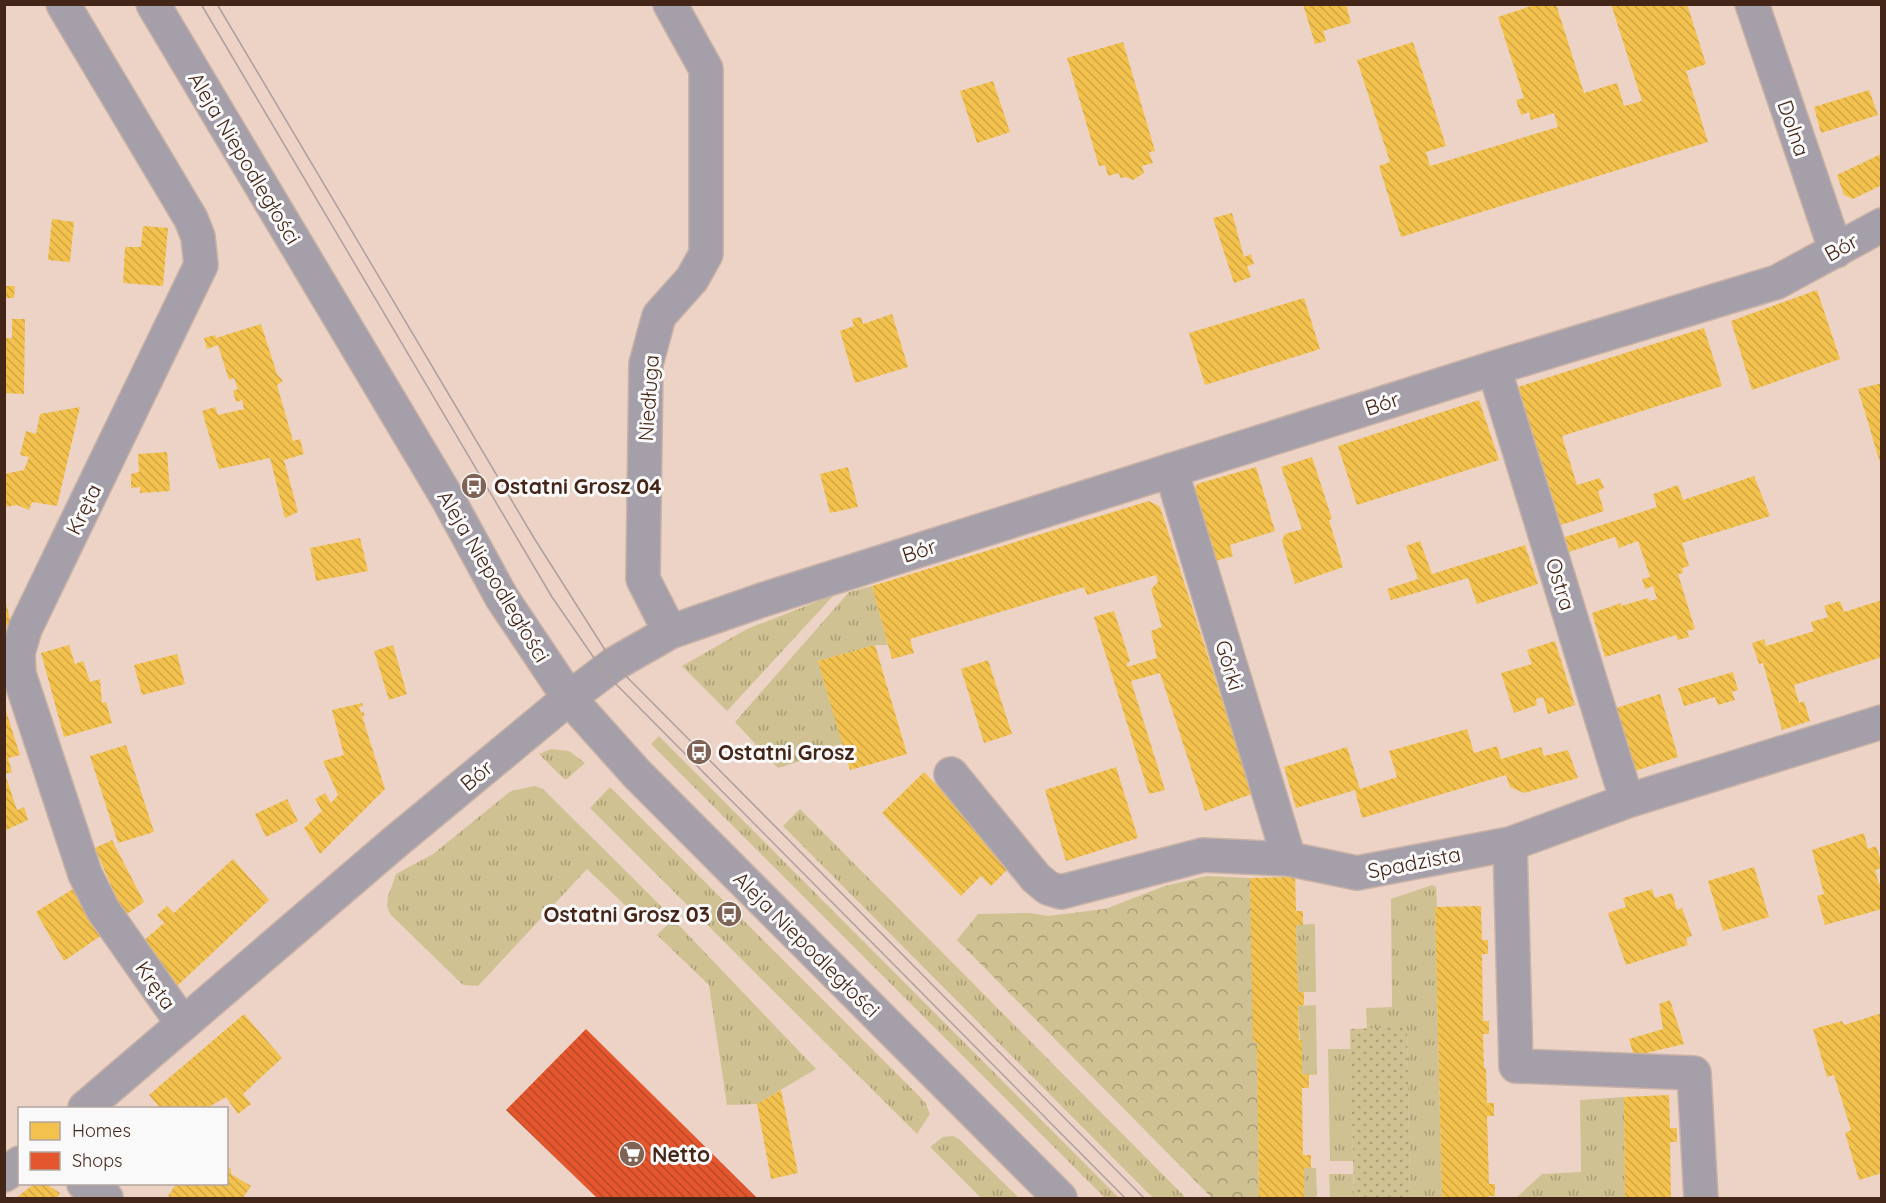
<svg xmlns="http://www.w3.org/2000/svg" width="1886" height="1203" viewBox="0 0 1886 1203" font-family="Quicksand,sans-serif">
	<defs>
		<pattern id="grass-tufts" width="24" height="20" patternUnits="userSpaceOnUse" patternTransform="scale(1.5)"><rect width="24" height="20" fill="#cfc191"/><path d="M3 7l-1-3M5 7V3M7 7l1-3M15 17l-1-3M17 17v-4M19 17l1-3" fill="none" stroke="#aa9d75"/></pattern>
		<pattern id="forest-crowns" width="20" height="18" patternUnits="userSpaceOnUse" patternTransform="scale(1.5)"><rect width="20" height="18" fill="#cfc191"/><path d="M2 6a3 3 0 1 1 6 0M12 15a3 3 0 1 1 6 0" fill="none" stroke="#aa9d75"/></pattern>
		<pattern id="park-dots" width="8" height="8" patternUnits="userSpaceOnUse" patternTransform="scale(1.5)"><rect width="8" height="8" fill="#cfc191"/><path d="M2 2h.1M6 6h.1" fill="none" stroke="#aa9d75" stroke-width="1.8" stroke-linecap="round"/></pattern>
		<pattern id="homes-back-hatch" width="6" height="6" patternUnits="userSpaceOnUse" patternTransform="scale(1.5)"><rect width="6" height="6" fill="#f2c14e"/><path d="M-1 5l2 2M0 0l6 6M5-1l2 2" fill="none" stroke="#d1a643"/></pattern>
		<pattern id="shops-back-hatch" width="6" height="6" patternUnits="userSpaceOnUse" patternTransform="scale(1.5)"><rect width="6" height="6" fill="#e4572e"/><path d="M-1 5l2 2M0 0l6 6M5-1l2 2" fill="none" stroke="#ba4826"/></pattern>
	</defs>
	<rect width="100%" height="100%" fill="#edd3c6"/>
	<path fill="url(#grass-tufts)" d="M872,586L888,645H875L818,661L843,744L820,749L822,754L778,768L735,722L849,592Z
		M834,595L727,711L682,666L747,629Z
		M659,736L1119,1198H1105L651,744Z
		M551,749L569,751L585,763L567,779H564L539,754Z
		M535,786L543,789L662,907L645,924L587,869L478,986L463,985L390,914L387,906L388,897L396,874L433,854L511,791Z
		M610,787L925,1102L930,1114L917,1134L590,808Z
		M800,809L1186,1198H1153L783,826Z
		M1432,885L1436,887L1437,907H1435L1442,1198H1410L1407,1028L1367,1029L1366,1008L1392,1007L1391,899Z
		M673,919L816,1069L757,1104L727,1105L709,985L657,935Z
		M1315,924L1316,992H1298L1296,925Z
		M1316,1005L1317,1075L1302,1074L1298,1006Z
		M1328,1049H1351L1353,1161H1330Z
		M1624,1097L1625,1198H1516L1542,1174L1581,1172L1580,1100Z
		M953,1136L959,1139L1019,1198H981L930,1147L943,1137Z
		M1304,1168H1316L1317,1198H1304Z
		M1329,1174H1353L1354,1198H1330Z"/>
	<path fill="url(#forest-crowns)" d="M1207,876L1250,878L1257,1042L1259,1198H1212L957,940L978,914L1030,913L1048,916L1105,909L1165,886Z"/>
	<path fill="url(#park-dots)" d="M1407,1027L1410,1198H1354L1350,1029Z"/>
	<path fill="url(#homes-back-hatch)" d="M1303,4H1346L1351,23L1323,31L1326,41L1315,44Z
		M1537,4H1556L1584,93L1617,83L1624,106L1642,101L1611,4H1687L1706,64L1686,71L1708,142L1401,237L1379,166L1390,162L1357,60L1413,42L1446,146L1426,152L1430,166L1558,127L1554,113L1531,120L1529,112L1521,115L1516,100L1524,98L1498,17Z
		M1123,42L1155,151L1149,152L1153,163L1142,166L1144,173L1133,180L1126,177L1120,178L1119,173L1108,176L1105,165L1099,166L1067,58Z
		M993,81L1010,132L977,143L960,91Z
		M1869,90L1878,115L1821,133L1814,107Z
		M1881,154L1882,185L1853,199L1844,195L1837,175Z
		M1232,213L1244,257L1251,254L1254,264L1247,266L1251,277L1234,283L1213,218Z
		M52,219L74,222L70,262L48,260Z
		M143,226L168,228L163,286L123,283L125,247H141Z
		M4,286H15L14,298H4Z
		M1817,290L1840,359L1752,390L1731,321Z
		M1304,298L1320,349L1205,385L1189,333Z
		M892,314L908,367L855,383L840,331L854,326L852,319L861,317L863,324Z
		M12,319H25L24,394L4,393V338H12Z
		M261,324L277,374L283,381L277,385L293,441L300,439L304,454L284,460L298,512L285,518L270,458L219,469L202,411L215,407L218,415L244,409L242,400L236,402L233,391L238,389L234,378L229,380L218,345L207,349L204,338L215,335L216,338Z
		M1704,328L1722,386L1562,436L1577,485L1600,478L1604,488L1598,491L1604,511L1561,525L1518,387Z
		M1882,383V465L1881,466L1858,389Z
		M1479,400L1499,460L1357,505L1338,446Z
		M80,407L57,506L32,502L29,510L17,505L4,507V474L24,470L29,457L20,455L26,431L36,434L40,414Z
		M167,452L170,491L140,493V487L131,488V474L139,472L138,454Z
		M1312,457L1332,519L1329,520L1343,567L1295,584L1282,541L1285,534L1302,529L1281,467Z
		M848,467L858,507L830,513L820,474Z
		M1256,467L1275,531L1230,545L1233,556L1216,561L1213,548L1209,550L1193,493L1197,484Z
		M1754,476L1770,516L1682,543L1689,566L1682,568L1683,573L1678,574L1695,629L1687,631L1689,637L1678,640L1676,635L1605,657L1592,613L1621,603V606L1648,598L1649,601L1657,599L1653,586L1645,589L1642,579L1650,577L1638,541L1619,548L1615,537L1569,552L1565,537L1657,507L1653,494L1678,485L1683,500Z
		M1149,501L1160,507L1252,794L1205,811L1160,673L1131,681L1165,790L1149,794L1094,617L1114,611L1130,661L1127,663V667L1157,658L1151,631L1162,627L1151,589L1158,582L1156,575L1087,595L1084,587L910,639L914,653L892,659L872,586Z
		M360,538L368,571L316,581L310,548Z
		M1420,541L1432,574L1525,545L1538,584L1477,604L1468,578L1391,600L1387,589L1418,579L1406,546Z
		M5,599L11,624L5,626Z
		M1882,600V657L1794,685L1799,703L1804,701L1810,721L1782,730L1763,663L1759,664L1752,643L1764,639L1766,646L1814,631L1811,622L1828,617L1824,606L1840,601L1844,612Z
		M1555,641L1575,705L1548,714L1543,697L1536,699L1537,705L1514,713L1501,673L1532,664L1527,650Z
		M69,645L75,664L83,661L90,682L100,679L102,703L106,702L112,723L64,737L41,653Z
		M393,645L407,694L389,700L374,651Z
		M875,645L907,754L850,770L818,661Z
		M177,654L185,684L142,695L134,665Z
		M988,660L1012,734L984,743L961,669Z
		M1733,672L1738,690L1732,692L1735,700L1718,705L1715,697L1684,706L1678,688Z
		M1660,694L1678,757L1635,771L1616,708Z
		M362,703L363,706L359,707L361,713L364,712V716H362L385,789L320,854L304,828L322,811L315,799L325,793L331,803L338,795L323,761L344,755L332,710Z
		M5,708L20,755L8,758L12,772L5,774L17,810L24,807L28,820L4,831Z
		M1467,729L1474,753L1497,746L1501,759L1541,747L1544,756L1568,750L1578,778L1524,793L1510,787L1506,775L1362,818L1355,790L1296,808L1284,767L1347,747L1360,789L1397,777L1389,751Z
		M126,745L154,832L118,843L90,756Z
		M1116,767L1138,838L1066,861L1045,790Z
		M924,772L1012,865L991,886L981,876L961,896L882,813Z
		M287,799L298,821L266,837L255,814Z
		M1864,833L1868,849L1876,846L1882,864V868L1875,870L1879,884L1882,883V909L1825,925L1817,896L1824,894L1812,850Z
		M112,840L144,902L124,916L95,848Z
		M233,859L269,900L177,986L141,943L164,923L157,915L167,906L174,913Z
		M1754,867L1769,917L1723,931L1708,881Z
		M1295,877L1296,911H1303V925H1296L1298,992H1304V1005L1298,1006L1299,1040H1302V1074H1309V1088H1302L1303,1155H1311V1168H1304V1198H1259L1257,1042H1253L1250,878Z
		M76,887L105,933L64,961L36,912Z
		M1652,889L1655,898L1672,893L1677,910L1682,908L1692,936L1686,938L1688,945L1626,965L1608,913L1626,907L1623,898Z
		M1481,906L1482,940H1488V954H1482L1483,1021H1489V1034H1483L1484,1068H1486L1487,1103H1494V1116H1487L1489,1184H1495V1196H1489V1198H1442L1435,907Z
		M1670,1000L1684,1044L1634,1056L1629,1039L1663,1029L1659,1004Z
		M1882,1013V1173L1859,1180L1845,1133L1851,1130L1834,1075L1827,1077L1813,1029L1842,1021L1844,1025Z
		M244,1014L282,1058L243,1094L251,1104L238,1114L226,1097L207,1108H160L149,1095Z
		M781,1090L798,1173L771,1179L757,1104Z
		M1669,1095L1670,1128H1677V1142H1670L1671,1198H1625L1624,1097Z
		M226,1166L231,1169V1174L251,1186L243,1198H172L168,1196L176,1184H226Z
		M34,1184H46L60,1193L57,1198H16Z"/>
	<path fill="url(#shops-back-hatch)" d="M586,1029L757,1198H597L506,1110Z"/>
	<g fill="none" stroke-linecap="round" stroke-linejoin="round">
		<g stroke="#c8b1a6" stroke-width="36">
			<path id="minor" d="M63,4L191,219L198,237L201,265L25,629L18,653L19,674L85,874L103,910L183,1024
				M670,4L706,69V254L692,279L659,316L646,364L643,579L670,632
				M1752,4L1836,251
				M1494,368L1627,801
				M1171,470L1289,859
				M569,698L614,664L670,632L765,599L1494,368L1777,282L1882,225
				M951,774L1036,878L1048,888L1061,892L1203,855L1289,859L1357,873L1510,844L1627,801L1882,722
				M1510,844L1516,1066L1694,1073L1701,1198
				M84,1184L106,1198"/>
		</g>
		<g stroke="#c8b1a6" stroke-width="36">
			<path id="tertiary" d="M153,4L448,499L502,598L569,698L637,774L1060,1198
				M85,1108L394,843L569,698
				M4,1175L20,1163"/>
		</g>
		<use href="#minor" stroke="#a49fa8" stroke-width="33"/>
		<use href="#tertiary" stroke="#a49fa8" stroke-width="33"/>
		<path stroke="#ac9f9d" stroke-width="1.5" d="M201,4L552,597L603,671L1125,1198
			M217,4L534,538L614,664L1144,1198"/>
	</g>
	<defs>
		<g id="bus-disc" transform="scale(1.35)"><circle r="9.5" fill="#7f6355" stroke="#f9f9f9"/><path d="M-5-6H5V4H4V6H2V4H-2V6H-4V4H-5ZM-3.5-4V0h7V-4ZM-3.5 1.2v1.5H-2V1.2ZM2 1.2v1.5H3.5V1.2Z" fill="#fff"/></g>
		<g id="supermarket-disc" transform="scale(1.35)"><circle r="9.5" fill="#7f6355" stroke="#f9f9f9"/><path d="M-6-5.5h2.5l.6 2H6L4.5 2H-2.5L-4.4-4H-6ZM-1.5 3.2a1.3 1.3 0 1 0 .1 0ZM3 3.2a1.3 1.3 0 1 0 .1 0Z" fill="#fff"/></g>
	</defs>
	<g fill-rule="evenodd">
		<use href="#bus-disc" x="474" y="486"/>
		<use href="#bus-disc" x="699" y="752"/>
		<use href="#bus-disc" x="729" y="914"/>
		<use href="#supermarket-disc" x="632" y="1154"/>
	</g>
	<g text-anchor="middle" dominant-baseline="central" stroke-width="6" stroke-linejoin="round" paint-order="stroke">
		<g font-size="21" fill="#442618" stroke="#f9f9f9">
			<text transform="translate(1794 128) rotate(71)">Dolna</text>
			<text transform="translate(245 158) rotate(59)">Aleja Niepodległości</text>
			<text transform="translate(1841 247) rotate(-29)">Bór</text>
			<text transform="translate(648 398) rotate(-86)">Niedługa</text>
			<text transform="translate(1382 403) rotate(-18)">Bór</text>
			<text transform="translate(83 509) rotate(-64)">Kręta</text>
			<text transform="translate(919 550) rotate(-18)">Bór</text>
			<text transform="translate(494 576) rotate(59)">Aleja Niepodległości</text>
			<text transform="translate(1561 584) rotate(73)">Ostra</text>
			<text transform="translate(1230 665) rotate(73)">Górki</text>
			<text transform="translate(476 775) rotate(-40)">Bór</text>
			<text transform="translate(1414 862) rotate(-11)">Spadzista</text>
			<text transform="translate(807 944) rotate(45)">Aleja Niepodległości</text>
			<text transform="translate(156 985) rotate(55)">Kręta</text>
		</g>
		<g font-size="21" font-weight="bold" fill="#442618" stroke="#f9f9f9" text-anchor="start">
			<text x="494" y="486">Ostatni Grosz 04</text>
			<text x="718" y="752">Ostatni Grosz</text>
			<text x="710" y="914" text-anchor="end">Ostatni Grosz 03</text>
			<text x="652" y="1154">Netto</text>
		</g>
	</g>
	<rect width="1886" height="1203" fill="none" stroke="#442618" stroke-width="12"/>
	<rect x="18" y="1107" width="210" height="78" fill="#f9f9f9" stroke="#b1a59f" stroke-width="1.5"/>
	<rect x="30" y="1122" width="30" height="18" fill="#f2c14e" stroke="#b1a59f" stroke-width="1.5"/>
	<text x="72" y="1137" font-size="18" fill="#442618">Homes</text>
	<rect x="30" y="1152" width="30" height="18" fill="#e4572e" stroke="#b1a59f" stroke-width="1.5"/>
	<text x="72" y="1167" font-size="18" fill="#442618">Shops</text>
</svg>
